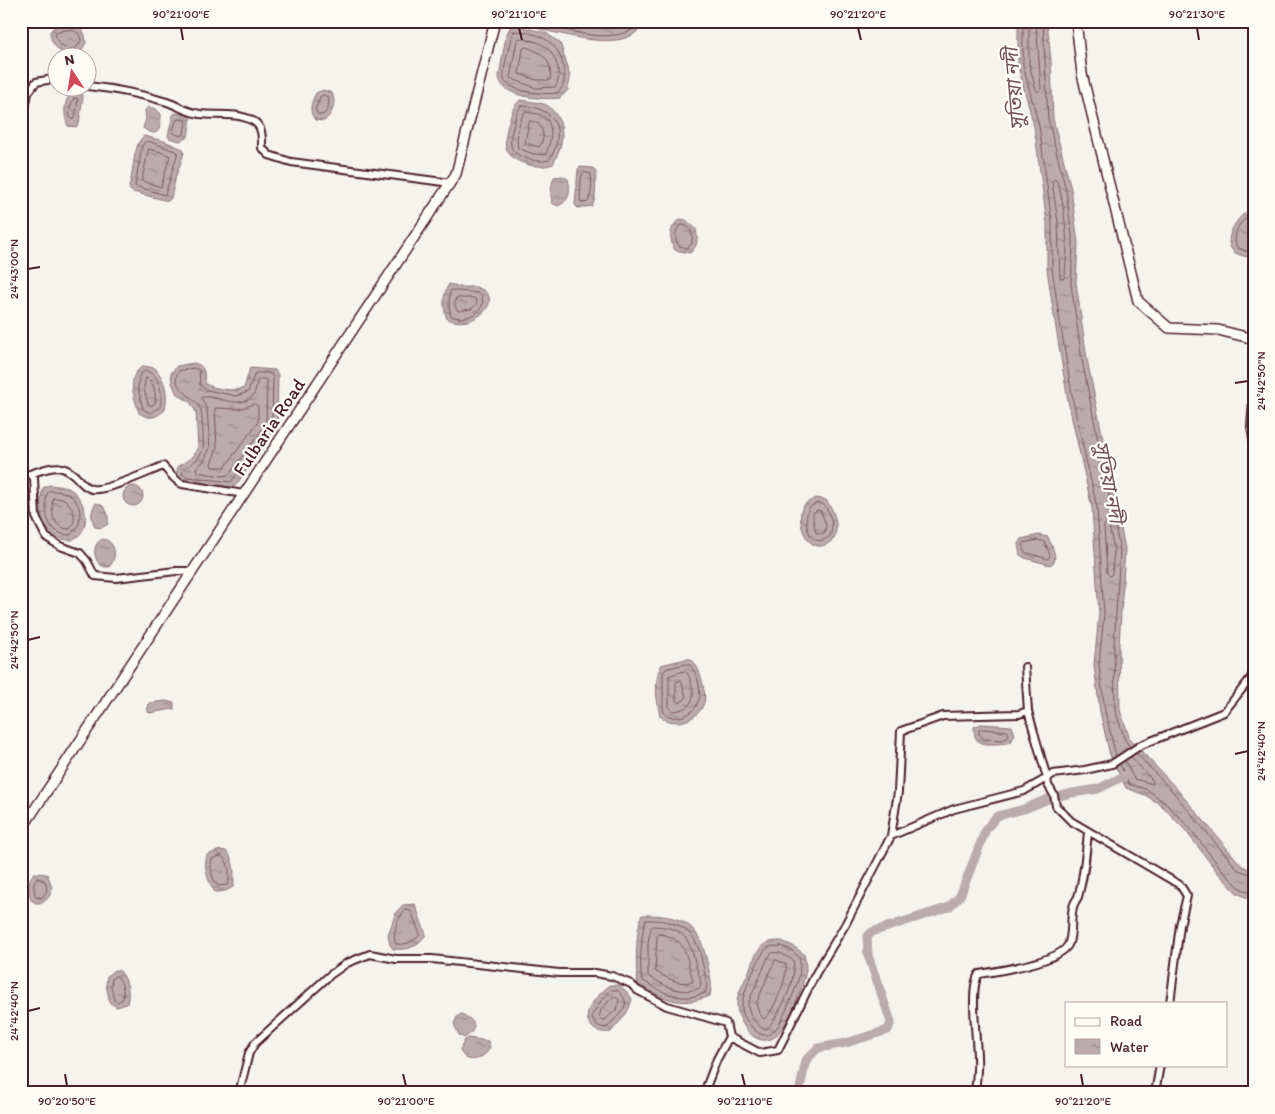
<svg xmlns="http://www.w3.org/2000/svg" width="1275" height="1114" viewBox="0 0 1275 1114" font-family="Itim,'Noto Sans Bengali',sans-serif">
	<defs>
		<pattern id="water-ripples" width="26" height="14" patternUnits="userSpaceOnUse" patternTransform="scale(1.25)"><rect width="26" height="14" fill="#bbabac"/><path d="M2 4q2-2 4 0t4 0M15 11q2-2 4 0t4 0" fill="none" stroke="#9a8b8c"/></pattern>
	</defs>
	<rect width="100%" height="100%" fill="#f6f3ef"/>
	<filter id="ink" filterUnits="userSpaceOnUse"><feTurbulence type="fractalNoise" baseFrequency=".02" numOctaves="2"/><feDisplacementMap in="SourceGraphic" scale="10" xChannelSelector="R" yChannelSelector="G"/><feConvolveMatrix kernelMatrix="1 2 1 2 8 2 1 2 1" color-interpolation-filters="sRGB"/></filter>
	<g filter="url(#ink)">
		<path fill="url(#water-ripples)" stroke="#8e7378" d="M528,21H633L641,27C626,49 583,39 561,34C553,32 544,31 538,28C535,26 531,23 528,21Z
			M1018,21H1047L1051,61L1053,119L1071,189L1078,243L1076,283L1087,359L1125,549L1119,644L1120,710L1130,739L1176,788L1242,866L1254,871V901L1237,893L1218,873L1185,830L1161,805L1145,795L1126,788L1110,755L1100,712L1094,665L1099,614L1092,508L1068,401L1054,316L1047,269V223L1034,126L1018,66Z
			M63,25C78,25 85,26 86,43C84,46 82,51 78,53C64,60 50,45 50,32L53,28Z
			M515,25L546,33L560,43L568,67L570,79L568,90L560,98C543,100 500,98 499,76L506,35L511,26Z
			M323,90L332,93C337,103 332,115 324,121L315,120C308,110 311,103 316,93Z
			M75,91L81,92L83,96L79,123L76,127L68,126C63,116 63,96 75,91Z
			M520,100C528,101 536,102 544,104C549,106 553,110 556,115C567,131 561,148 553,164C545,167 535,167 526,164C502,156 503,143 509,121C512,112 513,106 520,100Z
			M149,107L156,109L161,114C161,128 159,140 143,128L146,119L145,110Z
			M176,113L187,115L191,118L188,137L180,141L169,138L168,136L173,114Z
			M144,136L164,141L183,149L184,153L176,176L171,198L168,201L133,192L130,190L129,186C134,173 133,143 144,136Z
			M580,167L593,168L596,172L595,199L592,206L578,208L575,205L578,169Z
			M562,176L568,179C571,191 570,201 558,206L552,203C550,193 551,186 554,177Z
			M1248,211L1254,212V258C1247,257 1240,256 1234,252C1221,241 1237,217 1248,211Z
			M681,219L686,220L696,229C698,239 698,246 690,253L675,250C669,240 668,226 681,219Z
			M449,284C453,285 457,286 461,287C468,288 474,285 481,289C505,301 473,331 447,319C443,308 442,294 449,284Z
			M194,363C206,366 204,373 205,384C216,389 232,392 244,388L250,368L275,370L278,375L277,427L236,485L232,487L187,482L180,480L176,475L178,467L193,456L198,447L196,412L190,402L177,394L172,383L171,373L177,366Z
			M144,366L155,368C166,381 168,394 165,410C155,418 150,420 139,413C134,396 125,376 144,366Z
			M49,485C55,486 63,486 68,488C83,495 91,520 81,533C79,536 75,538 72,540C43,541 36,511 43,488Z
			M123 496a10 10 0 1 1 20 0a10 10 0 1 1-20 0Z
			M816,498L826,500C835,512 839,525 834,539C807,564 793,515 805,504C808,501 813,500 816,498Z
			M96,503C107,505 109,515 108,524L101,528L95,527C91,518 90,511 96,503Z
			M1039,535L1048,537C1051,544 1057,554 1054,562L1050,565L1025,558L1020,555L1018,544L1021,539Z
			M103,539C117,542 117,559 109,567C94,569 89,544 103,539Z
			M686,659H691C697,665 699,671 702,680C703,687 706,695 704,703C698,721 674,728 660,716C656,700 654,680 661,665Z
			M166,701L174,703V709L149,713L147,710L149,703Z
			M981,724L1012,726L1015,734L1011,742C1003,744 998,744 990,744C977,745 974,739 974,727Z
			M220,850L226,851C235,860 234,874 234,886C228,891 223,892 215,892C208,881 203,868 207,855Z
			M34,873L47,874C53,887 55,894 42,903H36L31,900C28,890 27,881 34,873Z
			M415,904L426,935C415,948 409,950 393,949L390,945L388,935L396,912L403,905Z
			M642,915C681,915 699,922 707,962C710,976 713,981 710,996C678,1008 666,999 638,984C635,970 636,927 642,915Z
			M782,941L793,946L804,954C805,959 806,965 806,969C805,984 785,1035 771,1039C752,1046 736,1019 737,1003C737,993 745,981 749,971C752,963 758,946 767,943C771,941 777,941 782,941Z
			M114,970L120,971C128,981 130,991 127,1004L117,1007L110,1003L106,985L107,976Z
			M610,985H619L628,993L632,999C628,1016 620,1020 611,1032C604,1033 597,1032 592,1027C578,1013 599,994 610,985Z
			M461,1014C476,1020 479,1029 464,1038L459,1035L454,1024L457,1017Z
			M468,1038L488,1041L490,1048C483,1060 466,1066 460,1050L464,1041Z"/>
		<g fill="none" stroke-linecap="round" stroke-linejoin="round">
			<path stroke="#77575f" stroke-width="1" d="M537,21L541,24C569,31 605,43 632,30L631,21
				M556,21C579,26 600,31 624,27L625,21
				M1023,21V65L1039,126L1052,223V268L1059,316L1073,401L1097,508L1104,614L1099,665L1105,711L1116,756
				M1029,21V64L1036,90L1038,92L1041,89L1036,21
				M1043,21L1048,119L1066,190L1073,243L1071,284L1082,360L1120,550L1114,644L1115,710L1125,740L1130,747
				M64,30C73,30 80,30 81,41L76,48L70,49L59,44L55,34Z
				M514,31C541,32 561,43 564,71C565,81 564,86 558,93C547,95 507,92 504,79C502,72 510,45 511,37Z
				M520,38C527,40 537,41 543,45C555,52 564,75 555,87L536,88L510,78L517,40Z
				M526,47C543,52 553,61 550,80H537L519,74L523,49Z
				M324,95L329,98C329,105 328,116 319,115L315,110L320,97Z
				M74,98L78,99L75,118L72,120C67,115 70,104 74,98Z
				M521,106C556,106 567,132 549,160C541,162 533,161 526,158C507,153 509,140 514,124C515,117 517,111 521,106Z
				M525,112C530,113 536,113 541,115C556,122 551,144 545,155L533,154L518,148C516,137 518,121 525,112Z
				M177,119L185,120L186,122L184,134L181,136L173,133Z
				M531,121L538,123C544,131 545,139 539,147L525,143L529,122Z
				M148,141L178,152L165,195L135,186L142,146L145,142Z
				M149,149L161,152L170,156L161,187L142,181Z
				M584,172L591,174C592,183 592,194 588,202L583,203L580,201L581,178Z
				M1055,179C1063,187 1066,232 1067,245C1067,256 1065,267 1065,277L1063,279L1060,278L1058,222L1052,182Z
				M1254,216C1240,216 1231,236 1237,247L1243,250L1254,253
				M682,225C692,226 693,234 692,243L688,248L679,246C675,239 673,229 682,225Z
				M453,290C462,293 472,290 481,295C489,312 465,322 451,316C448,308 449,300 450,292Z
				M456,298H474L476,300L477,304L471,309L458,311L455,306Z
				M194,368L199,370L200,385L207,390L236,396L248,392L255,373H270L273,377L272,426L231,482L188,477L182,474C183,467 193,464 198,458C200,456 203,451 203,448C204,445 202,413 201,410C196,396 167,387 179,371Z
				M145,371C161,374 163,394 160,407L150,413L143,409L138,388L139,377Z
				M146,378C155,381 156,395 155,403L151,406L148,404L144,388Z
				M265,379L267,382L266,424L229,475L221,476L197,472L196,468L203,462L210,448L207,410L202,399V397C216,395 240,410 253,396C256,391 256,385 258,380Z
				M255,404L258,406V422L225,467H212L211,464L217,448L215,408L239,409Z
				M49,491C54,491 60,491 65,493C83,499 85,525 70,535C52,534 46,522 46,506C46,500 45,495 49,491Z
				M53,498L64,499C73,506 79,520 69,529C52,528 51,512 53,498Z
				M817,503L823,504C831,513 834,525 830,536C810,552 802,522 809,508Z
				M818,510L821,511L826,525L825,532L822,534L816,533L813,519V513Z
				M1107,523L1109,525L1114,550L1112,574L1110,576L1107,573L1104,526Z
				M1039,540L1045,542L1050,556L1048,559L1024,552L1023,545L1024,543Z
				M686,664L690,665C702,680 706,708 684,716C677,718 671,718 665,714L663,709V673L666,669Z
				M685,671C690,675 690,680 692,686C696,701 689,710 673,711L669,708V676Z
				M681,680L686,697L684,700L679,703L676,701V683Z
				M983,729L1007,731L1009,734L1007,738L1002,740L984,739L979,734V730Z
				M1136,753L1173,792L1238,870L1254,875
				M1125,761L1134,779L1153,784V781L1131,757
				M1120,764L1129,784L1148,790L1164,802L1189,827L1222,870L1240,888L1254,895
				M221,856C230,860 230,876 228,885L218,886C212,879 209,867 212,859Z
				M37,878L44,880C48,887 48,894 40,898L36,897C34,891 32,883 37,878Z
				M405,910L411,911L420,934C414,942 407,945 396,944C391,936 398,917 405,910Z
				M646,920C667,919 690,925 698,947C701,953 701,960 703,966C705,976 709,983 705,993C681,1003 663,993 642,980C639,968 641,931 646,920Z
				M653,926C687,927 689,940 697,969C699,976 702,981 700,988C681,996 664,985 648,976V942L651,928Z
				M659,934C689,938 685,957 693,980L692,982C678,985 667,978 655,971L657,936Z
				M781,946L791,950L799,957C803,975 794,992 787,1008C780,1025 769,1048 751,1026C747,1022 743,1015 742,1009C740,998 758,958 766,949C770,945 776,947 781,946Z
				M780,953L793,960C798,979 780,1013 768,1028L764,1029C755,1024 748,1014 748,1003L768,958L772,953Z
				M776,960L786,964C789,974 773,1014 764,1019L759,1013L756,1004L769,973Z
				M115,976H117C123,983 124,991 123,999L117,1002L114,1000L111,986L112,979Z
				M612,990H617C636,1006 618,1013 608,1027C599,1029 593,1023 592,1015L601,1001Z
				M613,997H616L619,1000L617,1009L605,1020H602L599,1017L601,1010Z"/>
			<path stroke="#bbabac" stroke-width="9" d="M799,1093L806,1060L818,1048L846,1043L888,1030L891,1022L868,955L867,937L872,932L949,907L960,896L986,829L997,816L1024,809L1048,799L1072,793L1098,789L1124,776"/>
			<g stroke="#4a1f2b" stroke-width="10">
				<path id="street" d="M88,86C115,89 141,94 167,102C179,106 186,112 200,114C217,116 237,112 253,121C263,126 262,138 262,148L269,155L291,162L451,183
					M21,128L28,93L36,82L53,79L58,80
					M1254,387L1251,427L1254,443
					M30,474C51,467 63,461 79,480C83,484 86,488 92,489C105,492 148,472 163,466C169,472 174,480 182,484L244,494
					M21,475L30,474L34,478L36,517L46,537L60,546L80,553L87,561L95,576L116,578L176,571H193
					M891,836L954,809L1024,791L1047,778L1028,711L1025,667
					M1170,1003L1180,925L1187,896L1180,885L1071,821L1056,806L1054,795L1048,785L1047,778L1053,774L1085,770L1112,764L1141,745L1224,712L1250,679L1254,672
					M729,1037L760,1053L778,1050L816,973L845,925L891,836L898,792L901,731L943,716L1019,714L1028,711
					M239,1093L249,1053L255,1043L330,975L347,963L370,954L396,959H432L559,973H595L612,976L631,984L637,990L667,1006L726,1023L729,1037L717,1059L704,1093
					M975,1093C976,1081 978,1069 977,1057C977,1039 969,987 979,974C998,971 1059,962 1068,945C1073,935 1070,918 1073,907C1074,903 1076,900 1078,897C1084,876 1086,854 1088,832
					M1155,1093L1160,1065"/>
			</g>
			<g stroke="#4a1f2b" stroke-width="12">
				<path id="secondary" d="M1076,21L1082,74L1138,301L1169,328L1218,330L1254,339
					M21,830L456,174L495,21"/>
			</g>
			<use href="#street" stroke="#fdfcf7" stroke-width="6"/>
			<use href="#secondary" stroke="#fdfcf7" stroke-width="9"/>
		</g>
	</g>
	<path fill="none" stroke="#4a1f2b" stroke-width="2" d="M181,28L183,40M519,28L522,40M858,28L861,40M1197,28L1199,40M28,269L40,267M1235,383L1248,381M28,640L40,637M1235,754L1248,751M28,1011L40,1008M65,1074L67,1086M403,1074L406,1086M742,1074L745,1086M1081,1074L1083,1086"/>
	<g text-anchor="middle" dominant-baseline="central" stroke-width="4.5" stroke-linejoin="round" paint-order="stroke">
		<g font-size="19" fill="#4a1f2b" stroke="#fdfcf7">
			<text transform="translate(269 427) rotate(-56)">Fulbaria Road</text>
		</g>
		<g font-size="20" font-style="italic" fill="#725058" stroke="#fdfcf7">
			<text transform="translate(1014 89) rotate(-95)">সুতিয়া নদী</text>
			<text transform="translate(1109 482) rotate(79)">সুতিয়া নদী</text>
		</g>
	</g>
	<rect width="1275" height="1114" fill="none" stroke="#fdfcf7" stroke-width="55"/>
	<rect x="1065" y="1002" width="162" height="65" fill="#fdfcf7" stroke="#b5a4a5"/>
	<rect x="1075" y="1018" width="25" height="8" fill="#fdfcf7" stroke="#b5a4a5"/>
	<text x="1110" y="1026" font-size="15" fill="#4a1f2b">Road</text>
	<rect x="1075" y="1039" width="25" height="15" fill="url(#water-ripples)" stroke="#b5a4a5"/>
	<text x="1110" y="1052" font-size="15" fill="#4a1f2b">Water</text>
	<g transform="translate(72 72) rotate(348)"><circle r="24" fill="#fdfcf7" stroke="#b5a4a5"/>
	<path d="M0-4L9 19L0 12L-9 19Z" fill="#d1495b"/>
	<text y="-8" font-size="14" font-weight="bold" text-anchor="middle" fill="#4a1f2b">N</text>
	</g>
	<rect x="28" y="28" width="1220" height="1058" fill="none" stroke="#4a1f2b" stroke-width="2"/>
	<g font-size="12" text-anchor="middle" fill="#4a1f2b">
		<text x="181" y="18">90°21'00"E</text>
		<text x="519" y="18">90°21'10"E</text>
		<text x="858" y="18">90°21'20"E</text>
		<text x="1197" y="18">90°21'30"E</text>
		<text transform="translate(14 269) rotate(-90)" y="4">24°43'00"N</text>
		<text transform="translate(1261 381) rotate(-90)" y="4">24°42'50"N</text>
		<text transform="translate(14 640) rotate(-90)" y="4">24°42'50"N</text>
		<text transform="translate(1261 751) rotate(-90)" y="4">24°42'40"N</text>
		<text transform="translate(14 1011) rotate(-90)" y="4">24°42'40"N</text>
		<text x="67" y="1105">90°20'50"E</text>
		<text x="406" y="1105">90°21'00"E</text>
		<text x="745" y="1105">90°21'10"E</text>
		<text x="1083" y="1105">90°21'20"E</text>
	</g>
</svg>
